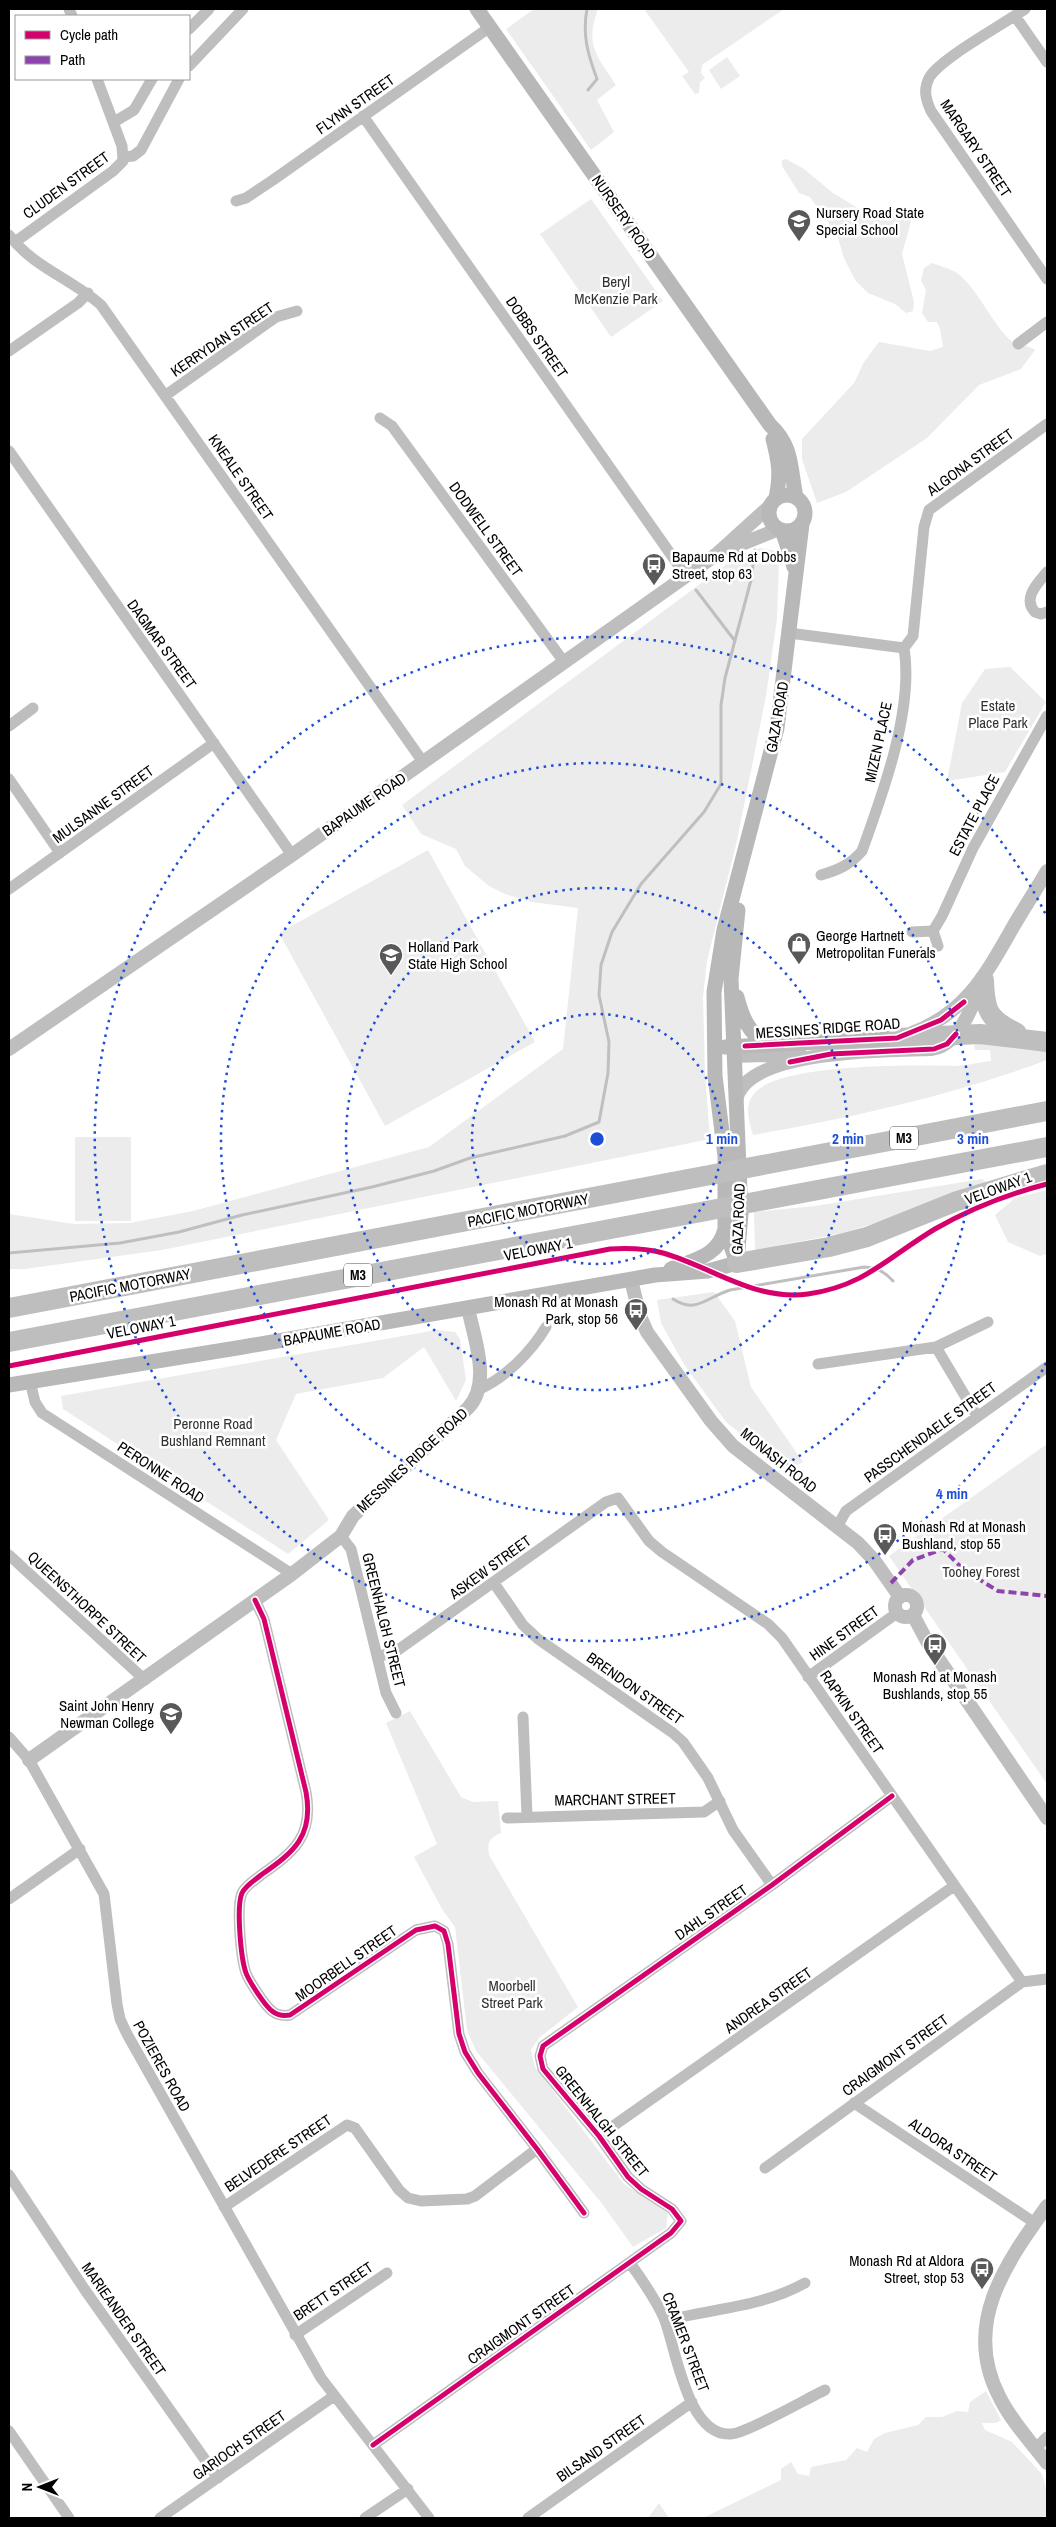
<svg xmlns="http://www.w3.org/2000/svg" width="1056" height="2527" viewBox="0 0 1056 2527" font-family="'Archivo Narrow',sans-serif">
	<rect width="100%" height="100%" fill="#fff"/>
	<path fill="#ececec" d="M534,9H598C585,45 596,55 616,85L597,100L614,132L591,150L506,29Z
		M644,9H784L702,65L701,73L705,78L700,82L699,93L695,94L682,76L689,72Z
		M727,57L740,76L721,89L709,70Z
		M786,159L804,169L833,193L866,213L899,209L912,218L902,254L914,302L913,311L906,313L895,304L868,293L855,280L844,258L837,235L810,197L799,193L782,166V160Z
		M591,199L663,301L611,337L540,234Z
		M932,263C940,266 951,269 957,273C976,287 992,322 1008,338C1016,346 1026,344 1035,350L1021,369L979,385L927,438L846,492L817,503L802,459V439L854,383L864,362L879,342L930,351L943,347L940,329L937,322H928L922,313L926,290L921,280L924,268Z
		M760,548L776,551L779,561L777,619L766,696L736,845L707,961L703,997L705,1073L710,1139L162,1250L25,1269H9V1214L74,1224L130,1223L193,1211L429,1147L563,1049L578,908L532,902L505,894L489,886L465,866L456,849L421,834L402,805L735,558Z
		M1010,667L1046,702L1005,772L947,781L962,703L985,669Z
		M428,850L535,1042L385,1126L279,933Z
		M986,1042L1047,1051V1060C951,1096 853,1117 753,1135C749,1122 744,1107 753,1095C774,1063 916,1065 953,1066C966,1066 979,1062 991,1061L990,1050H975L974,1045Z
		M75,1137H131V1221H75Z
		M982,1179L986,1182L895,1217L843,1233L755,1250L754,1212L815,1206Z
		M1047,1190V1254L1040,1256L1008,1242L995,1215L1015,1198Z
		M714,1292L735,1321L751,1387L803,1462L787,1471L726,1422L685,1366L661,1323L657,1300Z
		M437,1330L455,1332L460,1339L466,1380L456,1401L424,1347L383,1378L296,1394L276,1440L329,1520L288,1554L63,1409L61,1396Z
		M1047,1444V1784L889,1556Z
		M410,1711L461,1797L473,1802L498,1801L501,1833C489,1838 487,1843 489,1855L578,2007L539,2038L531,2050L535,2067L624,2184L668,2213L666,2228L633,2247L603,2205L476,2051L467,2030L455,1927L442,1909L414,1857L437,1844L386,1723Z
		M986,2391L1001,2420L996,2423H982L985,2430L1012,2442L1042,2474L1047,2491V2518H703L781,2480V2469L791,2462L798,2474L809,2476L811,2467L846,2460L857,2448L867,2452L874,2439L885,2433L918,2425L926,2417H942L957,2411L968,2412L970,2402Z
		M659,2503L669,2518H648Z"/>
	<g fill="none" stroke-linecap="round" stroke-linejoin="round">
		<path stroke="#bfbfbf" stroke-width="3" d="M587,9C582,35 588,55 597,79L588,90
			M696,590L735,641
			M9,1253L120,1243L179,1232L242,1215L372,1187L434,1171L470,1158L565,1136L599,1122L608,1073L609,1042L599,995L601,965L612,932L641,884L704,812L721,784V705L725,678L751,580L755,550
			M673,1299C696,1314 705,1298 730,1290L864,1267C877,1268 884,1271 893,1281"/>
		<path stroke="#bebebe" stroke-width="11" d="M69,9L72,16
			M1025,9C1004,24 939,59 929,78C923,90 926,100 931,111L1047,279
			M1015,16L1047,62
			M189,29L209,9
			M189,66L243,9
			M363,116L686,576
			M114,122L134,110L152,79
			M124,157L133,156L141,150L179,79
			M236,201L246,198L273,180L490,27
			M9,235C33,267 72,279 101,305L423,762
			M15,242L113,171L123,161L122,146L97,79
			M1018,344L1047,322
			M9,351L78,303L88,293
			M166,395L276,317L297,311
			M380,418L392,426L564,662
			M9,451L292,855
			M1047,572C1038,583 1022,598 1035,612L1041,614L1047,612
			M789,633L904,648
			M904,648L913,636L924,527L929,510L1047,424
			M9,726L33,708
			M9,779L60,853
			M821,875C838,870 850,865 862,851C883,793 914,709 904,648
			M9,889L214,743
			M933,931L942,916L973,848L1047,716
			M912,932L933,931L938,946
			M936,1347L977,1416
			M818,1364L936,1347L988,1322
			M30,1381L35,1402L42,1413L292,1574
			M480,1389C506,1377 531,1352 546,1327
			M837,1527L846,1511L1047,1367
			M341,1536L351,1549L386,1693L396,1713
			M9,1555L145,1680
			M494,1583L523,1625L538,1639L673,1733L683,1742L708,1778L733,1830L772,1885
			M255,1600L264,1619L306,1792C314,1836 294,1852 261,1875C254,1881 246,1885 242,1893C236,1907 241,1959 246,1973C249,1981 265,2006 272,2011C277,2015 284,2016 290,2015L416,1930L435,1926L444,1931L448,1944L459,2034L465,2052L478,2073L537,2149L584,2213
			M378,1657L398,1650L606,1502L618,1498L649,1541L662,1552L768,1624L782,1638L1022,1982
			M808,1677L897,1613
			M523,1717L527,1816
			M9,1737L29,1760L104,1894L117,2004L120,2019L127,2034L321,2378L429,2518
			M507,1818L704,1812L720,1801
			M9,1899L80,1849
			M854,2103L1035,2223
			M599,2136L954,1886
			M765,2168L1022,1982L1047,1979
			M9,2175L85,2290L218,2478
			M224,2207L347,2125L355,2128L399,2190L408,2198L421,2201L467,2199L475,2196L537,2149
			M630,2263C643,2281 655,2298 664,2318C676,2348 687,2437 731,2434C747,2433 806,2399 825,2390
			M665,2321C713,2308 760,2308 805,2283
			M295,2335L387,2273
			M9,2431L69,2518
			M373,2445L671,2233L681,2221L672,2209L641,2189L628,2177L599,2136L543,2069L540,2056L543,2046L772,1885L892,1796
			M1036,2448L1047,2437
			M160,2518L334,2396
			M365,2518L408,2489
			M528,2518L692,2402"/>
		<path stroke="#bebebe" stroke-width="14" d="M729,549L779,529
			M912,1033C966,1013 986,974 1013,927C1024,908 1036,890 1047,871
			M9,1049L292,855L717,554L771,505
			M734,1056L800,1054
			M736,1101C744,1049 890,1050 931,1049C961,1045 972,1004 984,980
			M631,1280L640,1316L647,1332L711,1421L733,1446L858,1543L874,1560L900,1597
			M895 1606a11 11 0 1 1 22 0a11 11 0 1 1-22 0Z
			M913,1615L929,1645L1047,1818
			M29,1760L292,1574L341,1536L353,1516L468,1408C492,1383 474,1338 468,1308
			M1047,2206C1006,2263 961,2325 1000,2398C1012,2422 1031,2442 1047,2463"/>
		<path stroke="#b8b8b8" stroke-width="15" d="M477,9L770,425C793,446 790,468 796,497
			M773,439C779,462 781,474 776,498
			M769 513a18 18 0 1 1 36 0a18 18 0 1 1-36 0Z
			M782,530L794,567
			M737,997C742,1017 749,1034 768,1045
			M725,1047L897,1038
			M737,1261L741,1214L731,979L738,910
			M737,1263L725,1229V1156L715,1076L714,992L724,930L777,728L802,524
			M671,1269C694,1260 719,1256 725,1229
			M9,1385L243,1347L655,1275L708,1271L737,1263"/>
		<path stroke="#bebebe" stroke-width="20" d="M984,980C985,1011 988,1019 1017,1033
			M897,1038L980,1034L1047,1042
			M737,1263L829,1247L867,1237L957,1201L1047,1174
			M9,1308L1047,1111
			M9,1342L1047,1147"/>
		<path stroke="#8e44ad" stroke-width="4" stroke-dasharray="8 4" stroke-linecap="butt" d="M891,1583L913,1560L943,1549L964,1570L998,1591L1047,1596"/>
		<g stroke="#fff" stroke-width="8">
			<path id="cycleway" d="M745,1046L897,1038L941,1020L964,1002
				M790,1062L831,1054L934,1049L947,1044L956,1034
				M9,1366L610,1249C628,1248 645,1248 663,1253C712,1267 754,1301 808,1294C865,1286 888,1257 935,1229C970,1209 1008,1194 1047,1184
				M255,1600L264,1619L306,1792C314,1836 294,1852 261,1875C254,1881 246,1885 242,1893C236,1907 241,1959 246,1973C249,1981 265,2006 272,2011C277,2015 284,2016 290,2015L416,1930L435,1926L444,1931L448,1944L459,2034L465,2052L478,2073L537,2149L584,2213
				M373,2445L671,2233L681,2221L672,2209L641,2189L628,2177L599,2136L543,2069L540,2056L543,2046L772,1885L892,1796"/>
		</g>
		<use href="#cycleway" stroke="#d6006c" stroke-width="5"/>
	</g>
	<g fill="none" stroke="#1d4ed8" stroke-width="2.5" stroke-dasharray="2.5 5">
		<circle cx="597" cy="1139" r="125"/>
		<circle cx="597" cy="1139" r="251"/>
		<circle cx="597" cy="1139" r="376"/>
		<path d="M1046 1363A502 502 0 1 1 1046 915"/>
	</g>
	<defs>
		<g id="school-pin" transform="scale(1.25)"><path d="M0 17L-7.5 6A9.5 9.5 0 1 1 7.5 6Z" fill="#595959" stroke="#fff"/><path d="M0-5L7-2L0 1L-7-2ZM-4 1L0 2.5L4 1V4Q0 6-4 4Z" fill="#fff"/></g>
		<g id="bus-pin" transform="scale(1.25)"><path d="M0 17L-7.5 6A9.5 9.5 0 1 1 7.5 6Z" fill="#595959" stroke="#fff"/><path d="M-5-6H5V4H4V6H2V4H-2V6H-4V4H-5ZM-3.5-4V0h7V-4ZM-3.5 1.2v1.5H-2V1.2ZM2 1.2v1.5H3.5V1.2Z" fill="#fff"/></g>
		<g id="shop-pin" transform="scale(1.25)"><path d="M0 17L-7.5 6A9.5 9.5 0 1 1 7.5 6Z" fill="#595959" stroke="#fff"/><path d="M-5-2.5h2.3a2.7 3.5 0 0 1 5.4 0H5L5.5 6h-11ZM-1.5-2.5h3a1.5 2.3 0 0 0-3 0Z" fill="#fff"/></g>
		<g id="university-pin" transform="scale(1.25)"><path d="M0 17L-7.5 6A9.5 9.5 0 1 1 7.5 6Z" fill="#595959" stroke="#fff"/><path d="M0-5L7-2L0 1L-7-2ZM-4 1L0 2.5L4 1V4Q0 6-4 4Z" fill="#fff"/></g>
	</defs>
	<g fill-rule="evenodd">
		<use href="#school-pin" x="799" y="221"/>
		<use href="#bus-pin" x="654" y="565"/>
		<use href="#shop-pin" x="799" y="944"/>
		<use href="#school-pin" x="391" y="955"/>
		<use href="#bus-pin" x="636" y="1310"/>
		<use href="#bus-pin" x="885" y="1535"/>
		<use href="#bus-pin" x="935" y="1645"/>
		<use href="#university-pin" x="171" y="1714"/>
		<use href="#bus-pin" x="982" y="2269"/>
	</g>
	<g text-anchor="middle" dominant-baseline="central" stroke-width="5" stroke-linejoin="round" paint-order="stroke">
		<g fill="#fff" stroke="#4c4c4c" stroke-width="1">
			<rect x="890" y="1126.5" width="28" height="23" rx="4"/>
			<rect x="344" y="1263.5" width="28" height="23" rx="4"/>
		</g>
		<g font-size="14" font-weight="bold" fill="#000">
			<text x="904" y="1138">M3</text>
			<text x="358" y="1275">M3</text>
		</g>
		<g font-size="15" fill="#000" stroke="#fff">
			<text transform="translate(355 104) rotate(-35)">FLYNN STREET</text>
			<text transform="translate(976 148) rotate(56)">MARGARY STREET</text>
			<text transform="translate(66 185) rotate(-36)">CLUDEN STREET</text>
			<text transform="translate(624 217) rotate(55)">NURSERY ROAD</text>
			<text transform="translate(537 337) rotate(55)">DOBBS STREET</text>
			<text transform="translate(222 339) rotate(-34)">KERRYDAN STREET</text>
			<text transform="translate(970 462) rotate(-36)">ALGONA STREET</text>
			<text transform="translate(241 477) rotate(55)">KNEALE STREET</text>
			<text transform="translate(486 529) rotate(54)">DODWELL STREET</text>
			<text transform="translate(162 644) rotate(54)">DAGMAR STREET</text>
			<text transform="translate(777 717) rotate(-80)">GAZA ROAD</text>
			<text transform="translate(878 742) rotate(-78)">MIZEN PLACE</text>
			<text transform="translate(103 804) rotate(-36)">MULSANNE STREET</text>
			<text transform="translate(364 804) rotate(-35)">BAPAUME ROAD</text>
			<text transform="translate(974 815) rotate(-62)">ESTATE PLACE</text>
			<text transform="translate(828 1028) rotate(-4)">MESSINES RIDGE ROAD</text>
			<text transform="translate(998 1188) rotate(-20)">VELOWAY 1</text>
			<text transform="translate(528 1210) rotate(-11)">PACIFIC MOTORWAY</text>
			<text transform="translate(738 1219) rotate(-88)">GAZA ROAD</text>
			<text transform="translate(538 1249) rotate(-11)">VELOWAY 1</text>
			<text transform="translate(130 1285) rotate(-11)">PACIFIC MOTORWAY</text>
			<text transform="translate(141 1327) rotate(-11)">VELOWAY 1</text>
			<text transform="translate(332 1332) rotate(-10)">BAPAUME ROAD</text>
			<text transform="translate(930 1432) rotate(-36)">PASSCHENDAELE STREET</text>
			<text transform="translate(412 1460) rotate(-43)">MESSINES RIDGE ROAD</text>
			<text transform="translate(779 1460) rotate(39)">MONASH ROAD</text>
			<text transform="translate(161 1472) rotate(33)">PERONNE ROAD</text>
			<text transform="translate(490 1567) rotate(-36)">ASKEW STREET</text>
			<text transform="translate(87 1607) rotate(43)">QUEENSTHORPE STREET</text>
			<text transform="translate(384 1620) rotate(76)">GREENHALGH STREET</text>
			<text transform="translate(844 1633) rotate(-36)">HINE STREET</text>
			<text transform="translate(635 1688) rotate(35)">BRENDON STREET</text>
			<text transform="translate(852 1712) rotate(55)">RAPKIN STREET</text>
			<text transform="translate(615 1799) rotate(-1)">MARCHANT STREET</text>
			<text transform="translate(711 1912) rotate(-35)">DAHL STREET</text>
			<text transform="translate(346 1963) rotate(-35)">MOORBELL STREET</text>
			<text transform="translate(768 2000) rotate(-35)">ANDREA STREET</text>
			<text transform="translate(895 2055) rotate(-36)">CRAIGMONT STREET</text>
			<text transform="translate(162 2066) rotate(61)">POZIERES ROAD</text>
			<text transform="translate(602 2121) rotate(51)">GREENHALGH STREET</text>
			<text transform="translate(953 2150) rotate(34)">ALDORA STREET</text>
			<text transform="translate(278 2153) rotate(-34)">BELVEDERE STREET</text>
			<text transform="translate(333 2291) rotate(-34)">BRETT STREET</text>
			<text transform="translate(124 2319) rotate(55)">MARIEANDER STREET</text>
			<text transform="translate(521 2324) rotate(-35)">CRAIGMONT STREET</text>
			<text transform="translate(686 2342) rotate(69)">CRAMER STREET</text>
			<text transform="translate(239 2445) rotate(-35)">GARIOCH STREET</text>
			<text transform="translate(601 2448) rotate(-35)">BILSAND STREET</text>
		</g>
		<g font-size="15" fill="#000" stroke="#fff" text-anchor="start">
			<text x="816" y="212">Nursery Road State<tspan x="816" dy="17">Special School</tspan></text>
			<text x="672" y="556">Bapaume Rd at Dobbs<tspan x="672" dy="17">Street, stop 63</tspan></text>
			<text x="816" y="935">George Hartnett<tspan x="816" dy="17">Metropolitan Funerals</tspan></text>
			<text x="408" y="946">Holland Park<tspan x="408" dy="17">State High School</tspan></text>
			<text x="618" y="1301" text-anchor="end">Monash Rd at Monash<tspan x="618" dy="17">Park, stop 56</tspan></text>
			<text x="902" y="1526">Monash Rd at Monash<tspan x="902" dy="17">Bushland, stop 55</tspan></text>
			<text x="935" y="1676" text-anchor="middle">Monash Rd at Monash<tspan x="935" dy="17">Bushlands, stop 55</tspan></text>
			<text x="154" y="1705" text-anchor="end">Saint John Henry<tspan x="154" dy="17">Newman College</tspan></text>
			<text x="964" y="2260" text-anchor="end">Monash Rd at Aldora<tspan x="964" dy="17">Street, stop 53</tspan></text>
		</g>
		<g font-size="15" fill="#333" stroke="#fff">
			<text x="616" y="281">Beryl<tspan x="616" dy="17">McKenzie Park</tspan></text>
			<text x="998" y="705">Estate<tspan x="998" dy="17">Place Park</tspan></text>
			<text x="213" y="1423">Peronne Road<tspan x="213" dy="17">Bushland Remnant</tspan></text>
			<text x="981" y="1571">Toohey Forest</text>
			<text x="512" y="1985">Moorbell<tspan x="512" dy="17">Street Park</tspan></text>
		</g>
	</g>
	<circle cx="597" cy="1139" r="8" fill="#1d4ed8" stroke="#fff" stroke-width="2.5"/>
	<g font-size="15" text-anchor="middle" font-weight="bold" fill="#1d4ed8" stroke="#fff" stroke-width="5" stroke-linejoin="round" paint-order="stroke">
		<text x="722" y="1144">1 min</text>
		<text x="848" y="1144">2 min</text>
		<text x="973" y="1144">3 min</text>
		<text x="952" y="1499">4 min</text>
	</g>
	<rect width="1056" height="2527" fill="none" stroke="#000000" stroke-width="20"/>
	<rect x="15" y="15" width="175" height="65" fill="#ffffff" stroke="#999999"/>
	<rect x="25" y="31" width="25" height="8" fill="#d6006c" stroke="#999999"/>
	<text x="60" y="40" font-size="15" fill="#000000">Cycle path</text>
	<rect x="25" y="56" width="25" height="8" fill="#8e44ad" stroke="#999999"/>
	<text x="60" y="65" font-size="15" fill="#000000">Path</text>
	<g transform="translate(40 2487) rotate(270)" stroke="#ffffff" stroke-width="4" paint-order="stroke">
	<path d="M0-4L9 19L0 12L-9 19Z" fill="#000000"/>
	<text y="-8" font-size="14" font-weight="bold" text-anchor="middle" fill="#000000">N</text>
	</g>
</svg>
